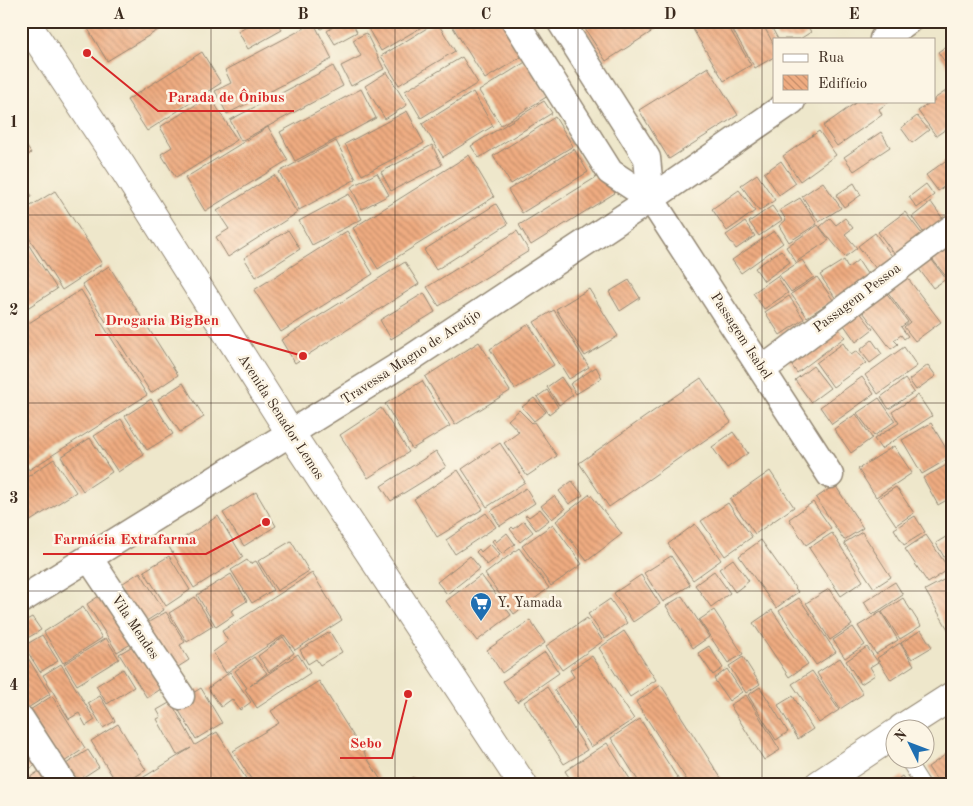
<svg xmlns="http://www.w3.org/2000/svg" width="973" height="806" viewBox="0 0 973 806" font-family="'Old Standard TT',serif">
	<defs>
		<pattern id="building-back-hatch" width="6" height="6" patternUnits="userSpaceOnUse" patternTransform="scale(1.25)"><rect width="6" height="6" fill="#efac81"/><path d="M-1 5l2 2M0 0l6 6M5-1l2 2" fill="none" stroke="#c38c69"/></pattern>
	</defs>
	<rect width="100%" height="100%" fill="#fcf5e5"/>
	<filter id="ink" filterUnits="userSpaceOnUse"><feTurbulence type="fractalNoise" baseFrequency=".02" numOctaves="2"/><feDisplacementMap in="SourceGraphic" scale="10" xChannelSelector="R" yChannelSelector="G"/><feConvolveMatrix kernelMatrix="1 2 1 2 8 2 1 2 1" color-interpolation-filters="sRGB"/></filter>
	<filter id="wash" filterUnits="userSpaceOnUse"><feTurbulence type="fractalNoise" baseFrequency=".0096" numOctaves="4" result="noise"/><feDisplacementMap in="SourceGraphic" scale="20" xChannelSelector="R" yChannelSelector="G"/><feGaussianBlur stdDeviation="1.12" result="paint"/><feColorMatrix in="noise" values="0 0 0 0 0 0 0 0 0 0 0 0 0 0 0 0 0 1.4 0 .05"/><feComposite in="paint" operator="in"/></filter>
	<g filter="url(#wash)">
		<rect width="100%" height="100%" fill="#eee7cb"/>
		<g id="blocks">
			<path fill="url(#building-back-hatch)" d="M95,21H173L107,61L87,27Z
				M255,21H278L282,30L248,49L238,31Z
				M316,21H334L321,29Z
				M342,21H351L357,32L335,44L327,31Z
				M373,21H423L425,25L381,51L366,25Z
				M449,21H505L526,54L485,79Z
				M597,21H651L656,29L606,61L585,29Z
				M688,21H725L751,65L724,81Z
				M742,21H761L774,45V57L755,68L731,27Z
				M768,21H805L811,32L800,39H778Z
				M813,21H829L817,28Z
				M437,22L455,51L399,85L381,56Z
				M314,23L332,59L227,114L215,91L231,83L225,70Z
				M366,33L384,69L351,86L341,66L361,56L353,40Z
				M952,42V72L938,52Z
				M202,52L221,83L147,131L127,100Z
				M462,57L478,83L421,118L405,91Z
				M527,61L548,96L501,125L479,91Z
				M333,66L343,86L241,141L230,120Z
				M708,67L738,115L669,159L639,110Z
				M387,72L407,105L385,119L365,86Z
				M361,89L376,118L295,161L280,132Z
				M946,91L952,99V125L936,136L918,111L932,101H934V99Z
				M473,92L493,126L443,157L422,124Z
				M210,96L237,140L176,178L161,154L172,147L160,127Z
				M544,101L552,113L479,158L471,146Z
				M858,101H890L879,109L882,115L837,146L823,126Z
				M407,111L424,143L362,175L345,144Z
				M917,116L929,130L912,143L901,128Z
				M555,117L573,146L511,184L493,156Z
				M268,127L288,160L205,211L185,178Z
				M819,131L836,155L800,181L783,156Z
				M881,132L890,147L854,171L844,157Z
				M21,138L31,153L21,160Z
				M336,141L356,179L299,210L279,172Z
				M432,145L442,165L391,191L381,172Z
				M574,149L588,172L522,213L508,190Z
				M469,155L494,197L378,269L353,228Z
				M952,156V181L938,191L926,175Z
				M781,161L796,183L779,195L764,173Z
				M377,173L389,195L362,209L351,187Z
				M603,173L615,193L531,245L519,225Z
				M757,174L775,200L759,211L741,185Z
				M274,175L297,213L228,257L216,237L229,229L217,211Z
				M21,179L32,196L21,204Z
				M823,182L841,208L819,222L802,196Z
				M854,183L861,195L844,207L836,195Z
				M926,184L934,195L917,208L909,197Z
				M739,190L755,211L727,231L712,209Z
				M55,191L102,264L62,290L21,225V212Z
				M349,194L362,219L312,245L299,221Z
				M800,198L817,224L789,242L779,226L786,220L780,210Z
				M931,202L948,226L929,240L912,217Z
				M496,204L508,224L436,270L424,250Z
				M772,206L782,220L759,236L749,222Z
				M905,212L928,242L901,263L878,232Z
				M830,218L836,225L845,218L853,228L845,234L857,248L845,257L820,227Z
				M745,222L755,236L736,249L726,235Z
				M818,225L829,240L796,262L786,247Z
				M288,230L300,249L256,277L244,258Z
				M347,231L373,274L281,332L254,290Z
				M517,231L529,251L439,306L427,287Z
				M774,231L783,243L741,273L732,260Z
				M21,233L57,289L21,312Z
				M875,233L897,263L881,275L858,246Z
				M947,240L952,246V290L945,282L948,279L929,255Z
				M781,250L790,262L764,281L755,268Z
				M929,256L946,279L933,288L916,265Z
				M802,260L814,277L791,292L779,275Z
				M844,260L848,268L858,260L871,280L838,302L820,275Z
				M405,262L419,284L295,363L281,340Z
				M109,266L178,375L151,393L82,284Z
				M777,276L788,293L764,309L753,293Z
				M906,276L941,322L915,341L904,327L910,322L887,291Z
				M817,277L833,300L807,317L791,294Z
				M629,280L640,298L620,311L609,292Z
				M589,289L618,336L585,356L556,309Z
				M81,290L147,395L29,470L21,457V328Z
				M885,291L908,322L901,327L908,336L904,339L901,335L894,340L898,344L891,349L857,304Z
				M424,293L435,312L391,339L380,320Z
				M789,296L804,319L780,335L765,312Z
				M855,306L873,329L856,342L839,318Z
				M554,310L589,367L569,379L534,322Z
				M834,323L845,337L797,373L787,359Z
				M529,324L554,365L515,389L490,349Z
				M872,340L882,354L870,363L860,350Z
				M479,342L510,391L455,425L425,377Z
				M843,343L851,355L857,351L866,363L833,387L816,363Z
				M904,347L917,366L878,394L865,375Z
				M928,365L936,376L916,390L909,380Z
				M813,366L830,388L811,402L795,380Z
				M596,367L602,378L576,394L570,384Z
				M561,377L573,395L559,405L547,387Z
				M862,377L874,394L832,424L820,407Z
				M701,378L731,422L609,507L579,463Z
				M905,379L914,392L889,409L881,397Z
				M422,381L450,426L412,449L385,404Z
				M183,383L204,417L180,432L158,399Z
				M547,390L558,407L549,414L537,397Z
				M918,395L932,416L881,449L874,439L899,423L892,412Z
				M534,398L546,412L534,421L522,407Z
				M879,398L895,421L874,436L857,413Z
				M151,399L173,434L147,450L125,416Z
				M381,408L409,452L368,478L340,435Z
				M519,410L532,423L534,422L557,456L527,476L504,443L519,432L508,420Z
				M856,414L872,438L851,453L834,429Z
				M121,419L144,455L118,472L94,436Z
				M931,423L951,457L922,474L902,440Z
				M733,432L748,453L727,468L712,447Z
				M90,438L112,472L83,491L61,457Z
				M500,443L525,482L487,507L462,469Z
				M894,446L912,473L876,497L858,469Z
				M436,451L446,467L391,501L381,486Z
				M54,459L76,492L21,527V467L27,477Z
				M952,462V497L938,505L923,478Z
				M458,470L483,509L437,537L414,499Z
				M770,471L794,507L755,534L730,499Z
				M572,481L583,495L569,504L559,491Z
				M835,485L863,528L844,540L816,498Z
				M896,487L914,513L896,525L878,498Z
				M526,488L535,503L500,526L491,511Z
				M256,492L276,526L244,546L223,513Z
				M590,494L622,534L587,561L556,521Z
				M554,496L565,509L552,519L541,506Z
				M813,502L831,528L806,545L789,519Z
				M728,503L752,537L725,556L701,521Z
				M540,509L549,520L536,530L525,516L527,515L529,517Z
				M486,513L496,527L455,554L446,540Z
				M218,516L243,557L194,588L169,547Z
				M915,516L925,532L904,545L894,529Z
				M524,521L533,532L520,542L510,529L512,527L514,529Z
				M553,524L582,564L551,586L522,546Z
				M695,524L721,560L693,580L668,544Z
				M862,532L891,577L874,588L844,543Z
				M507,533L515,544L502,554L492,541L494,539L496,542Z
				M832,533L863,581L841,596L809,548Z
				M952,533V571L936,543Z
				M926,535L949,569L928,583L905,549Z
				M761,540L798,592L776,608L739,556Z
				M291,541L309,571L277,591L258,561Z
				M490,544L500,555L487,565L476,552L479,549L481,552Z
				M519,548L549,588L514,614L485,574Z
				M169,556L190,590L166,606L144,571Z
				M470,556L480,568L447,594L437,582Z
				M671,556L690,585L663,602L644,573Z
				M733,559L749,581L735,592L719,569Z
				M247,560L250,564L256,561L273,590L252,603L231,570Z
				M714,571L730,593L711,607L695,585Z
				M140,572L164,610L140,625L117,587Z
				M312,573L342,620L295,650L284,635L226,673L213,652L228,641L222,631Z
				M231,574L247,601L231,611L234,615L216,627L197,595Z
				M481,575L511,615L477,641L446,601Z
				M641,575L660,604L633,622L614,593Z
				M949,577L952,582V630L949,631L925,590Z
				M895,582L903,595L872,615L864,602Z
				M829,589L852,625L830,640L806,603Z
				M108,590L138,640L117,652L87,604Z
				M682,596L709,637L693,648L666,606Z
				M195,597L213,626L187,642L169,613Z
				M799,598L836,652L816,665L779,611Z
				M903,598L921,626L900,639L882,612Z
				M610,599L627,623L605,639L588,614Z
				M83,607L102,638L63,663L44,632Z
				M714,610L743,654L728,663L699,620Z
				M772,610L808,664L789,677L753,623Z
				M166,612L185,642L180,645L189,660L170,672L142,626Z
				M881,612L898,640L876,654L858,626Z
				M32,617L41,630L21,642V623Z
				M587,618L603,641L562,670L546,646Z
				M530,620L545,643L502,673L487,650Z
				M853,627L865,645L845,658L833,640Z
				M921,630L932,647L912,659L901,643Z
				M624,631L656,680L630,697L599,648Z
				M330,632L342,652L320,665L316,659L308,664L300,650Z
				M42,635L58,661L40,672L24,646Z
				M283,637L294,653L269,672L258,656Z
				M106,638L119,659L77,685L64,664Z
				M900,643L914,665L891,680L877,658Z
				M136,644L164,687L147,698L119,654Z
				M709,646L723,668L713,675L698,653Z
				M867,647L878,662L870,667L875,675L861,684L846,661Z
				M545,652L559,673L517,702L503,681Z
				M298,654L310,673L257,708L245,689L247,688L235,671L254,657L267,673L250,686Z
				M592,656L634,719L591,747L554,690L574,677L570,670Z
				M743,657L760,684L746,693L729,666Z
				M28,658L50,694L23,711L21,708V662Z
				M840,658L863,694L840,709L817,673Z
				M61,664L95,720L86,726L79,713L69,719L43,675Z
				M123,669L134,687L107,704L96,686Z
				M727,669L742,692L729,701L714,679Z
				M812,671L839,710L819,723L792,684Z
				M230,672L251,702L240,710L232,699L221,707L208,688Z
				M319,681L384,785H326L322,779L314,785H255L233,751L279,723L271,711Z
				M661,685L723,781L718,785H690L636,702Z
				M547,687L587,750L564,764L524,702Z
				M760,687L788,732L776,740L748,695Z
				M201,688L222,723L196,739L175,704Z
				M746,695L780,750L764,760L730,705Z
				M52,696L85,748L58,766L25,713Z
				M100,696L115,721L103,728L88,703Z
				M793,696L813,729L798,739L778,705Z
				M171,702L195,745L217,732L250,785H131L191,748L177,755L157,719L161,717L157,710Z
				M640,719L682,785H641L611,738Z
				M118,724L146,770L122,785H118L91,741Z
				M21,728L42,761L23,773L21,770Z
				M607,743L630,779L620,785H574L565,771Z
				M88,750L99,767L71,785L58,769Z
				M952,750V785H940L928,767Z
				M45,767L57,785H25L23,782Z
				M106,776L111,785H91Z
				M902,776L908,785H889Z
				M413,777L417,785H401Z"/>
		</g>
	</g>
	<g filter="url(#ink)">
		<use href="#blocks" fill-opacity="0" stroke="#948874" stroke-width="1"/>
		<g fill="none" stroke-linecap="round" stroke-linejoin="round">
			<g stroke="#948874" stroke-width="16">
				<path id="service" d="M906,758L923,785"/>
			</g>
			<g stroke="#948874" stroke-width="29">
				<path id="minor" d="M515,21L610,172L651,199L830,475
					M560,21L647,158L651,199
					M883,39L908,21
					M763,369L952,228
					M89,558L181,696
					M21,600L408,360L651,199L792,101
					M21,719L64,785"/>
			</g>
			<g stroke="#948874" stroke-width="30">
				<path id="tertiary" d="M902,728L952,696
					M818,785L896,733"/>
			</g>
			<g stroke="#948874" stroke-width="30">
				<path id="primary" d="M25,21L121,165L291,434L523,785"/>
			</g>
			<use href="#service" stroke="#fff" stroke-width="14"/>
			<use href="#minor" stroke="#fff" stroke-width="26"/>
			<use href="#tertiary" stroke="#fff" stroke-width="28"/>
			<use href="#primary" stroke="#fff" stroke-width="28"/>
		</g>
	</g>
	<path fill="none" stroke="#3b2a1e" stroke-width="1" stroke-opacity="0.55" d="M211,21V785M395,21V785M578,21V785M762,21V785M21,215H952M21,403H952M21,591H952"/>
	<defs>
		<g id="supermarket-pin" transform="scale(1.125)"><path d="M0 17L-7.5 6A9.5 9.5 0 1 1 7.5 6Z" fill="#1f6fb2" stroke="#fcf5e5"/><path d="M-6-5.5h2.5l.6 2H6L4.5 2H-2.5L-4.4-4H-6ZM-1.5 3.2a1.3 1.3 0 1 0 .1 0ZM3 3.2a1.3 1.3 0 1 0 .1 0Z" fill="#fff"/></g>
	</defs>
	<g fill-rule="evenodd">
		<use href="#supermarket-pin" x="481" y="603"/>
	</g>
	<g text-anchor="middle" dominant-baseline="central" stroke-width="5" stroke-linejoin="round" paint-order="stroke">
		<g font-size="14" fill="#3b2a1e" stroke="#fcf5e5">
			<text transform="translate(857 298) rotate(-37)">Passagem Pessoa</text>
			<text transform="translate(741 336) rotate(57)">Passagem Isabel</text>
			<text transform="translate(411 357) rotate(-33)">Travessa Magno de Araújo</text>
			<text transform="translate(281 417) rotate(57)">Avenida Senador Lemos</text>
			<text transform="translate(135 627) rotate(56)">Vila Mendes</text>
		</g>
		<g font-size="14" fill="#3b2a1e" stroke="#fcf5e5" text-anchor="start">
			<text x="497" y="603">Y. Yamada</text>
		</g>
	</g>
	<path fill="none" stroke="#d62828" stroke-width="2" d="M87 53L158 111H294M303 356L229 335H95M266 522L206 554H43M408 694L392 758H340"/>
	<g fill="#d62828" stroke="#fcf5e5" stroke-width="2">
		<circle cx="87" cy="53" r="5"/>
		<circle cx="303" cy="356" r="5"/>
		<circle cx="266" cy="522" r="5"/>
		<circle cx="408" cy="694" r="5"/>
	</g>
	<g font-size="15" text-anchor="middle" font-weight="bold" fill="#d62828" stroke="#fcf5e5" stroke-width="5" stroke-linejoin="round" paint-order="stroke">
		<text x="226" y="102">Parada de Ônibus</text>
		<text x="162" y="325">Drogaria BigBen</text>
		<text x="125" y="544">Farmácia Extrafarma</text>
		<text x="366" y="748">Sebo</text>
	</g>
	<rect width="973" height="806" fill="none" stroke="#fcf5e5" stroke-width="55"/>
	<rect x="773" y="38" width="162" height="65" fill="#fcf5e5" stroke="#afa495"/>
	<rect x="783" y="54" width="25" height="8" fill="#ffffff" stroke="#afa495"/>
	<text x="818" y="62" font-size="15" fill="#3b2a1e">Rua</text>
	<rect x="783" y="75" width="25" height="15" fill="url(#building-back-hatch)" stroke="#afa495"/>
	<text x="818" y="88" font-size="15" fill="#3b2a1e">Edifício</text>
	<g transform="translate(910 744) rotate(312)"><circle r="24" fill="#fcf5e5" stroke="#afa495"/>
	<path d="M0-4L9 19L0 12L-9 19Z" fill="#1f6fb2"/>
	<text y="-8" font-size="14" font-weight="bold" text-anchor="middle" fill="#3b2a1e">N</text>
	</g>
	<rect x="28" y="28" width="918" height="750" fill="none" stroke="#3b2a1e" stroke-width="2"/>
	<g font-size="16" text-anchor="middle" font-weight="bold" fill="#3b2a1e">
		<text x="119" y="19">A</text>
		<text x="303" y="19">B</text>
		<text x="486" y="19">C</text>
		<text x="670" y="19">D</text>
		<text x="854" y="19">E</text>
		<text x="14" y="127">1</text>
		<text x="14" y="315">2</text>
		<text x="14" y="503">3</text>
		<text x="14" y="690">4</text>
	</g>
</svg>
